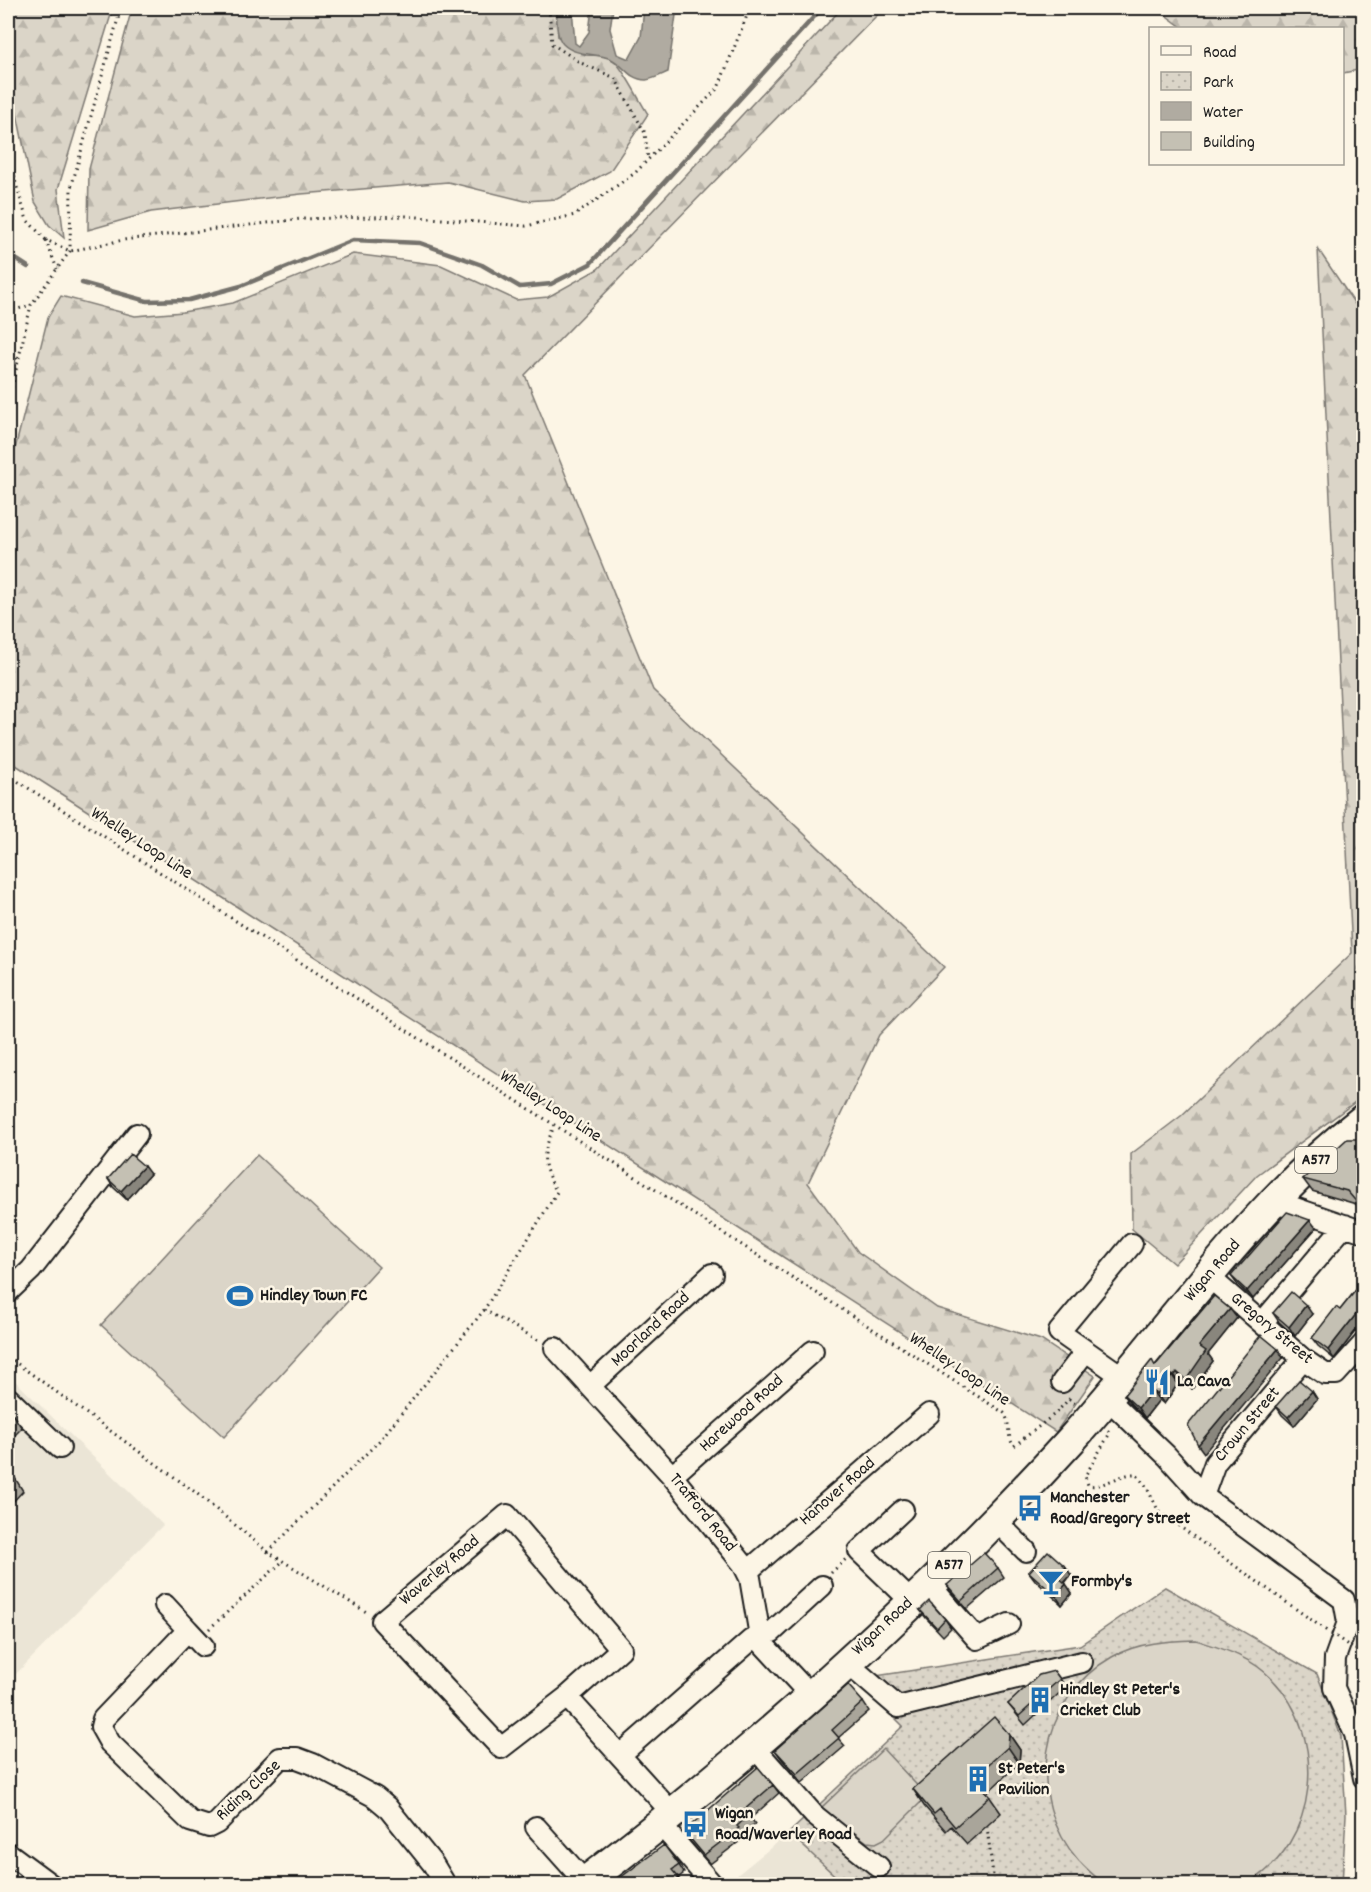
<svg xmlns="http://www.w3.org/2000/svg" width="1371" height="1892" viewBox="0 0 1371 1892" font-family="Dekko,sans-serif">
	<defs>
		<pattern id="forest-firs" width="22" height="20" patternUnits="userSpaceOnUse" patternTransform="scale(1.5)"><rect width="22" height="20" fill="#dbd5c8"/><path d="M5 1l3.5 6h-7zM16 11l3.5 6h-7z" fill="#bbb6ab"/></pattern>
		<pattern id="park-dots" width="8" height="8" patternUnits="userSpaceOnUse" patternTransform="scale(1.5)"><rect width="8" height="8" fill="#dbd5c8"/><path d="M2 2h.1M6 6h.1" fill="none" stroke="#bbb6ab" stroke-width="1.8" stroke-linecap="round"/></pattern>
	</defs>
	<rect width="100%" height="100%" fill="#fcf5e5"/>
	<filter id="ink" filterUnits="userSpaceOnUse"><feTurbulence type="fractalNoise" baseFrequency=".0167" numOctaves="2"/><feDisplacementMap in="SourceGraphic" scale="12" xChannelSelector="R" yChannelSelector="G"/><feConvolveMatrix kernelMatrix="1 2 1 2 8 2 1 2 1" color-interpolation-filters="sRGB"/></filter>
	<g filter="url(#ink)">
		<path fill="#ebe5d6" d="M8,1374L163,1525L8,1682Z
			M789,1833L844,1884H726Z"/>
		<path fill="url(#forest-firs)" stroke="#7c7872" stroke-width="1.5" d="M8,8H113L58,189L64,238L49,225L35,202L8,70Z
			M132,8H557L558,37C566,43 577,53 586,55C596,56 603,54 613,60C622,65 640,102 648,114L610,171L557,199L525,201L448,182L301,194L151,212L88,230L89,169Z
			M842,8H884L525,375L653,690L944,967L879,1035L808,1183L858,1252L937,1308L1041,1340L1095,1376L1056,1432L8,760V461L15,449L48,317L61,296L135,316L183,312L233,303L353,254L441,265L516,300L548,297L598,269Z
			M1156,8H1363V69L1343,73L1342,28H1183Z
			M1318,249L1363,316V1096L1257,1175L1174,1264L1132,1229L1131,1154L1181,1116L1352,953Z"/>
		<path fill="url(#park-dots)" stroke="#7c7872" stroke-width="1.5" d="M1165,1587L1317,1674L1341,1736L1346,1815L1342,1884H844L789,1833L903,1726L856,1679L1080,1645Z"/>
		<path fill="#dbd5c8" stroke="#7c7872" stroke-width="1.5" d="M257,1155L379,1267L224,1437L101,1325Z
			M1196,1640C1224,1649 1251,1657 1272,1679C1329,1737 1319,1844 1247,1884H1106C1095,1878 1088,1870 1079,1861C1024,1800 1039,1698 1112,1657C1138,1642 1167,1641 1196,1640Z
			M883,1749L927,1796L884,1839L876,1843L867,1842L821,1808Z"/>
		<path fill="#b0aba1" stroke="#75726c" stroke-width="1.5" d="M557,8H572L575,43L579,46L589,32L592,8H613L610,29L617,54L629,59L641,37L644,8H677L668,72C661,75 654,79 646,80C629,80 624,65 611,59C596,52 576,57 563,44C555,35 557,19 557,8Z"/>
		<g fill="none" stroke-linecap="round" stroke-linejoin="round">
			<path stroke="#75726c" stroke-width="4.5" d="M8,254L28,267
				M82,283L147,301L189,300L241,286L353,240L420,243L482,265L520,287L551,284L590,264L822,8"/>
			<g stroke="#1c1c1c" stroke-width="24">
				<path id="minor" d="M1273,1204L1292,1207L1364,1232
					M1208,1276L1303,1359L1325,1374H1336L1364,1343
					M8,1292L31,1270L137,1134
					M1262,1323L1345,1225
					M555,1348L672,1476L743,1564L750,1578L761,1642L812,1697
					M1123,1377L1059,1332L1132,1244
					M1062,1382L1085,1352
					M591,1385L712,1274
					M8,1398L60,1448
					M1107,1398L1167,1456L1203,1496L1344,1600L1348,1622L1335,1658L1334,1688L1355,1734L1364,1778
					M672,1476L813,1351
					M1203,1496L1215,1463L1303,1359
					M903,1510L859,1551L911,1601
					M995,1520L1026,1551
					M748,1571L929,1414
					M929,1584L977,1639L1009,1624
					M165,1605L188,1630L103,1719L101,1727L110,1743L190,1821L209,1827L217,1823L280,1758H297L313,1764L375,1797L387,1807L433,1864L445,1884
					M188,1630L203,1646
					M846,1662L898,1707L1082,1662
					M567,1697L501,1748L382,1621L507,1515L621,1649L567,1697L674,1815
					M754,1747L814,1815L879,1867
					M620,1755L751,1640L772,1632L822,1586
					M661,1825L712,1884
					M536,1827L586,1883
					M8,1853L50,1884"/>
			</g>
			<g stroke="#1c1c1c" stroke-width="34">
				<path id="highway" d="M583,1884C757,1751 923,1602 1071,1440C1167,1333 1249,1208 1364,1119"/>
			</g>
			<path stroke="#1c1c1c" stroke-width="3" stroke-dasharray="1.5 4.5" stroke-linecap="butt" d="M549,8L552,44L581,63L615,78L645,133L648,160
				M8,140L16,184L27,220L46,240L70,251L123,240L301,219L406,216L526,226L575,215L635,173L718,88L750,8
				M46,240L57,269
				M8,312L31,305
				M8,342L18,362
				M8,405L31,305L70,251L71,188L121,8
				M8,775L1004,1413C1011,1423 1006,1436 1014,1446L1056,1413L1069,1399L1075,1404
				M484,1310L540,1341
				M8,1357L195,1492L268,1552L368,1613
				M1108,1431L1110,1433L1085,1476L1088,1485C1102,1489 1120,1473 1136,1474L1146,1486L1159,1512L1327,1631
				M268,1552L381,1439L484,1310L557,1192C540,1163 542,1156 554,1126
				M831,1573L846,1559
				M209,1629L283,1561
				M1355,1649L1364,1654
				M987,1826L994,1884"/>
			<use href="#minor" stroke="#fcf5e5" stroke-width="20"/>
			<use href="#highway" stroke="#fcf5e5" stroke-width="30"/>
			<path stroke="#1c1c1c" stroke-width="3" stroke-dasharray="1.5 4.5" stroke-linecap="butt" d="M1331,1633L1352,1648"/>
		</g>
		<path fill="#a9a59a" stroke="#1c1c1c" stroke-width="1.5" d="M1364,1147V1213L1356,1204L1312,1191L1303,1179Z
			M150,1174L127,1200L113,1187L108,1179Z
			M1316,1228L1253,1299L1237,1284L1231,1276Z
			M1364,1280V1322L1363,1321L1334,1359L1318,1346L1312,1338L1340,1310Z
			M1230,1309L1237,1318L1208,1354L1213,1361L1192,1389L1184,1382L1181,1386L1178,1384L1164,1404L1159,1400L1145,1418L1131,1404L1124,1395L1156,1365Z
			M1273,1313L1312,1314L1295,1336L1279,1322Z
			M1312,1391L1317,1399L1294,1426L1282,1415L1276,1406Z
			M8,1410L13,1415L22,1428L8,1442Z
			M8,1471L15,1478L23,1491L8,1507Z
			M998,1568L1004,1577L967,1609L947,1585Z
			M1029,1572L1071,1575L1065,1583L1072,1593L1062,1605L1035,1580Z
			M920,1610L945,1619L951,1628L943,1636L926,1618Z
			M1054,1671L1066,1687L1025,1725L1008,1704Z
			M863,1702L869,1711L838,1738L845,1746L802,1783L781,1758L775,1750Z
			M1009,1734L1020,1750L1019,1763L987,1793L1001,1813L967,1844L951,1826L946,1831L924,1806L913,1789Z
			M773,1785L779,1793L751,1818L755,1824L743,1834L745,1837L710,1864L689,1840L684,1831Z
			M679,1865L684,1873L678,1878L683,1884H612Z"/>
		<path fill="#89867d" stroke="#1c1c1c" stroke-width="1.5" d="M144,1166L150,1174L127,1200L121,1191Z
			M1310,1220L1316,1228L1253,1299L1247,1291Z
			M1306,1305L1312,1314L1295,1336L1289,1327Z
			M1230,1309L1237,1318L1208,1354L1213,1361L1192,1389L1186,1380L1199,1346Z
			M1357,1313L1363,1321L1334,1359L1328,1350Z
			M1278,1349L1283,1358L1204,1453L1198,1445Z
			M1177,1372L1184,1382L1181,1386L1174,1376Z
			M1172,1375L1178,1384L1164,1404L1157,1394Z
			M1152,1391L1159,1400L1145,1418L1138,1408Z
			M1312,1391L1317,1399L1294,1426L1288,1417Z
			M1066,1567L1071,1575L1063,1584L1057,1576Z
			M1066,1584L1072,1593L1062,1605L1056,1596Z
			M1009,1734L1020,1750L1019,1763L1008,1747Z"/>
		<path fill="#c4c0b3" stroke="#1c1c1c" stroke-width="1.5" d="M1347,1139H1357L1364,1147V1202L1360,1206L1347,1191L1303,1179Z
			M130,1154L144,1166L121,1191L108,1179Z
			M1287,1212L1310,1220L1247,1291L1231,1276Z
			M1364,1280V1313L1361,1316L1357,1313L1328,1350L1312,1338L1336,1307L1340,1310Z
			M1291,1292L1306,1305L1289,1327L1273,1313Z
			M1214,1296L1230,1309L1199,1346L1206,1351L1186,1380L1177,1372L1174,1376L1172,1375L1157,1394L1152,1391L1138,1408L1124,1395L1152,1360L1155,1366Z
			M1261,1335L1278,1349L1198,1445L1188,1425Z
			M1299,1380L1312,1391L1288,1417L1276,1406Z
			M8,1410L13,1415L8,1421Z
			M8,1471L15,1478L8,1486Z
			M1048,1551L1066,1567L1057,1576L1066,1584L1056,1596L1029,1572Z
			M984,1553L998,1568L961,1601L947,1585Z
			M929,1601L945,1619L937,1628L920,1610Z
			M1054,1671L1060,1679L1019,1716L1008,1704L1039,1675Z
			M848,1685L863,1702L832,1730L839,1738L797,1774L775,1750Z
			M994,1717L1009,1734L1008,1747L973,1778L990,1796L955,1827L940,1809L934,1814L913,1789Z
			M758,1767L773,1785L744,1810L749,1815L737,1826L739,1828L704,1855L684,1831Z
			M664,1845L679,1865L672,1870L679,1878L671,1884H612Z"/>
	</g>
	<defs>
		<g id="stadium-bare" transform="scale(2.07)"><path d="M0-5a6.5 5 0 1 0 0 10a6.5 5 0 1 0 0-10ZM-3.5-1.8h7v3.6h-7Z" fill="#1f6fb2" stroke="#fcf5e5" stroke-width="2.5" paint-order="stroke"/></g>
		<g id="restaurant-bare" transform="scale(2.07)"><path d="M-5-6h1v4h1v-4h1v4h1v-4h1v5L-1.5 .5V6h-2V.5L-5-1ZM5-6V6H3V1.5H1.5Q1.5-4 5-6Z" fill="#1f6fb2" stroke="#fcf5e5" stroke-width="2.5" paint-order="stroke"/></g>
		<g id="bus-bare" transform="scale(2.07)"><path d="M-5-6H5V4H4V6H2V4H-2V6H-4V4H-5ZM-3.5-4V0h7V-4ZM-3.5 1.2v1.5H-2V1.2ZM2 1.2v1.5H3.5V1.2Z" fill="#1f6fb2" stroke="#fcf5e5" stroke-width="2.5" paint-order="stroke"/></g>
		<g id="bar-bare" transform="scale(2.07)"><path d="M-6-5H6L.8 .8V4.5H3.5V6h-7V4.5H-.8V.8Z" fill="#1f6fb2" stroke="#fcf5e5" stroke-width="2.5" paint-order="stroke"/></g>
		<g id="building-bare" transform="scale(2.07)"><path d="M-4-6H4V6H1V3H-1V6H-4ZM-2.5-4.3h1.7v1.8h-1.7ZM.8-4.3h1.7v1.8H.8ZM-2.5-1h1.7V.8h-1.7ZM.8-1h1.7V.8H.8Z" fill="#1f6fb2" stroke="#fcf5e5" stroke-width="2.5" paint-order="stroke"/></g>
	</defs>
	<g fill-rule="evenodd">
		<use href="#stadium-bare" x="240" y="1296"/>
		<use href="#restaurant-bare" x="1157" y="1382"/>
		<use href="#bus-bare" x="1030" y="1508"/>
		<use href="#bar-bare" x="1051" y="1582"/>
		<use href="#building-bare" x="1040" y="1700"/>
		<use href="#building-bare" x="978" y="1779"/>
		<use href="#bus-bare" x="695" y="1824"/>
	</g>
	<g text-anchor="middle" dominant-baseline="central" stroke-width="5" stroke-linejoin="round" paint-order="stroke">
		<g fill="#fcf5e5" stroke="#5f5d58" stroke-width="1.5">
			<rect x="1295" y="1147" width="42" height="26" rx="4.5"/>
			<rect x="928" y="1552" width="42" height="26" rx="4.5"/>
		</g>
		<g font-size="16" font-weight="bold" fill="#1c1c1c">
			<text x="1316" y="1160">A577</text>
			<text x="949" y="1565">A577</text>
		</g>
		<g font-size="18" fill="#1c1c1c" stroke="#fcf5e5">
			<text transform="translate(141 844) rotate(33)">Whelley Loop Line</text>
			<text transform="translate(550 1107) rotate(33)">Whelley Loop Line</text>
			<text transform="translate(1213 1271) rotate(-49)">Wigan Road</text>
			<text transform="translate(1271 1329) rotate(40)">Gregory Street</text>
			<text transform="translate(651 1330) rotate(-43)">Moorland Road</text>
			<text transform="translate(959 1370) rotate(34)">Whelley Loop Line</text>
			<text transform="translate(742 1414) rotate(-42)">Harewood Road</text>
			<text transform="translate(1248 1425) rotate(-50)">Crown Street</text>
			<text transform="translate(838 1492) rotate(-41)">Hanover Road</text>
			<text transform="translate(702 1513) rotate(51)">Trafford Road</text>
			<text transform="translate(440 1571) rotate(-40)">Waverley Road</text>
			<text transform="translate(883 1627) rotate(-43)">Wigan Road</text>
			<text transform="translate(249 1791) rotate(-43)">Riding Close</text>
		</g>
		<g font-size="18" font-weight="bold" fill="#1c1c1c" stroke="#fcf5e5" text-anchor="start">
			<text x="260" y="1296">Hindley Town FC</text>
			<text x="1177" y="1382">La Cava</text>
			<text x="1050" y="1498">Manchester<tspan x="1050" dy="21">Road/Gregory Street</tspan></text>
			<text x="1071" y="1582">Formby's</text>
			<text x="1060" y="1690">Hindley St Peter's<tspan x="1060" dy="21">Cricket Club</tspan></text>
			<text x="998" y="1769">St Peter's<tspan x="998" dy="21">Pavilion</tspan></text>
			<text x="715" y="1814">Wigan<tspan x="715" dy="21">Road/Waverley Road</tspan></text>
		</g>
	</g>
	<rect width="1371" height="1892" fill="none" stroke="#fcf5e5" stroke-width="30"/>
	<rect x="15" y="15" width="1341" height="1862" fill="none" stroke="#1c1c1c" stroke-width="2" filter="url(#ink)"/>
	<rect x="1149" y="27" width="195" height="138" fill="#fcf5e5" stroke="#a29e95" stroke-width="1.5"/>
	<rect x="1161" y="46" width="30" height="9" fill="#fcf5e5" stroke="#a29e95" stroke-width="1.5"/>
	<text x="1203" y="57" font-size="18" fill="#1c1c1c">Road</text>
	<rect x="1161" y="72" width="30" height="18" fill="url(#park-dots)" stroke="#a29e95" stroke-width="1.5"/>
	<text x="1203" y="87" font-size="18" fill="#1c1c1c">Park</text>
	<rect x="1161" y="102" width="30" height="18" fill="#b0aba1" stroke="#a29e95" stroke-width="1.5"/>
	<text x="1203" y="117" font-size="18" fill="#1c1c1c">Water</text>
	<rect x="1161" y="132" width="30" height="18" fill="#c4c0b3" stroke="#a29e95" stroke-width="1.5"/>
	<text x="1203" y="147" font-size="18" fill="#1c1c1c">Building</text>
</svg>
